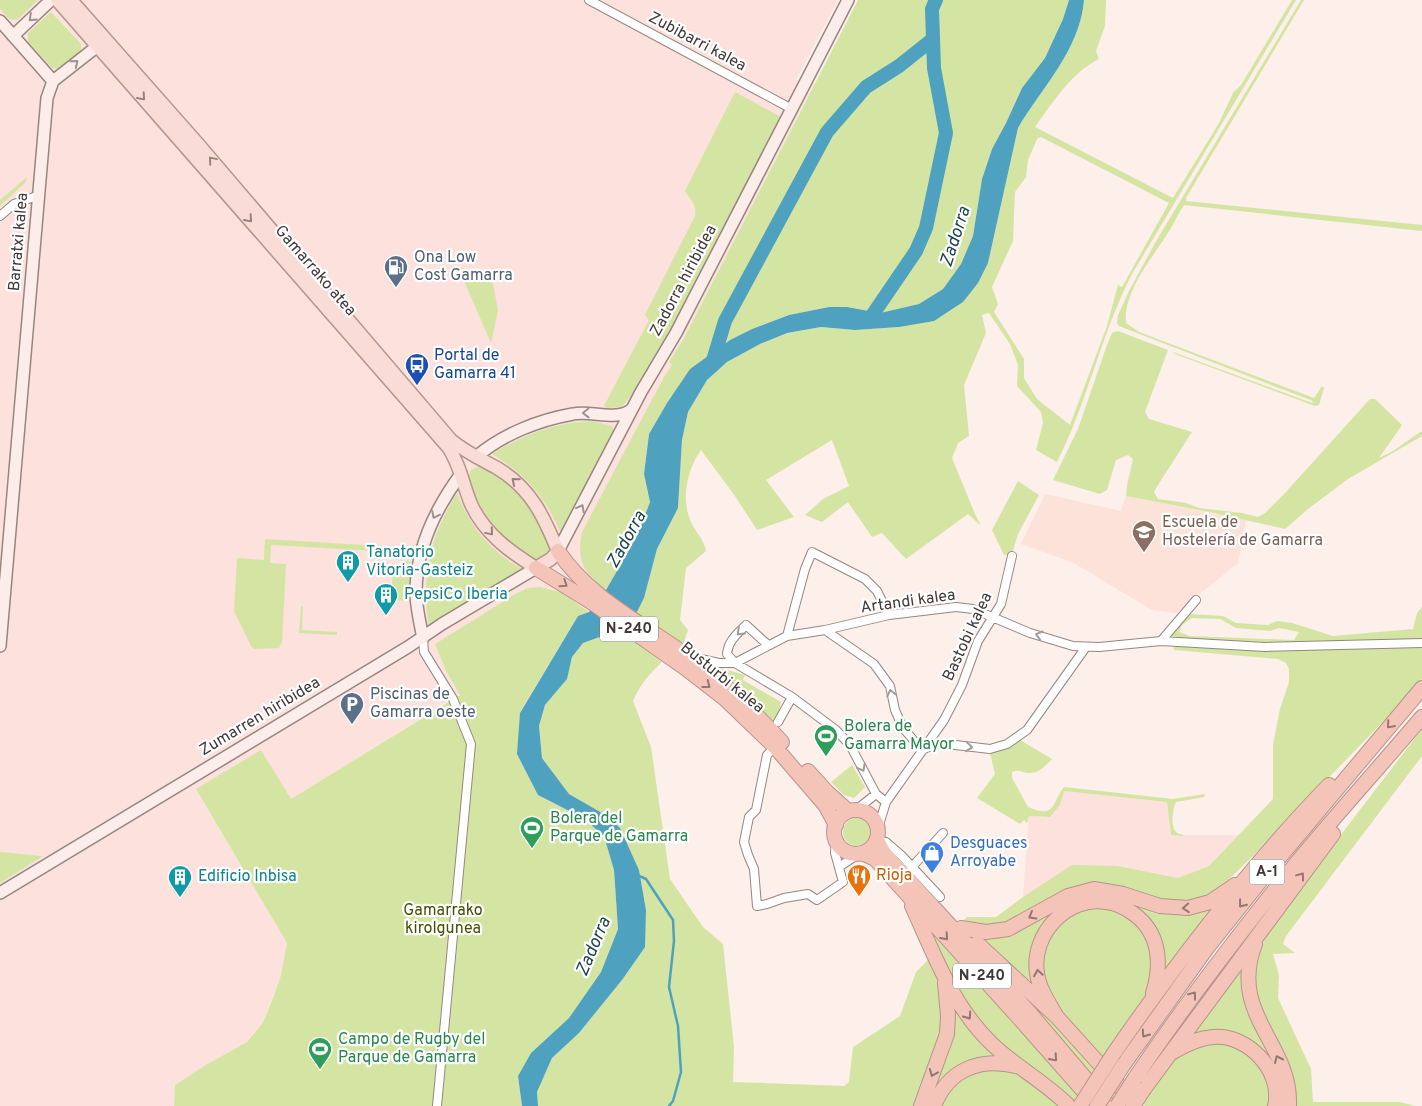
<svg xmlns="http://www.w3.org/2000/svg" width="1422" height="1106" viewBox="0 0 1422 1106" font-family="Overpass,sans-serif">
	<rect width="100%" height="100%" fill="#fdefea"/>
	<path fill="#fce2d9" d="M1045,494L1121,511L1126,496L1246,520L1238,563L1176,613L1152,610L1074,563L1021,544Z"/>
	<path fill="#fce1dc" d="M0,0H838L796,80L815,83L684,338L669,363L672,365L658,388L591,578L606,590L589,612L561,592L551,589L528,588L515,594L435,644L446,671L460,694L291,799L196,789L287,943L281,975L264,1019L247,1042L204,1066L175,1085L174,1106H0Z
		M1063,791L1167,802L1171,835H1239L1209,866L1178,878L1118,866L1023,897L1029,816L1050,817L1060,805Z"/>
	<path fill="#d4e5a3" fill-rule="evenodd" d="M0,0H38L17,20L9,19L0,9Z
		M858,0H1069L1063,19L1045,58L1022,88L1006,123L992,149L982,179L973,236L961,264L943,289L919,304L880,313L847,307H829L789,315L752,329L730,340L690,369L667,403L649,434L644,474L650,502L637,536L606,590C584,573 576,561 582,532L664,377L672,365L669,362L684,338Z
		M1084,0H1106L1105,26L1096,51L1099,59C1071,73 1053,102 1035,127L1173,198L1219,123L1233,93L1241,85L1292,0H1296L1132,274C1101,334 1088,401 1057,462L1036,450L1043,423L1041,412L1017,386L1018,365L1010,344L989,313L982,315L986,333L964,385L969,436L958,443L952,458L975,514L981,526L968,514L906,559L882,533L872,537L848,502L822,522L805,515L823,499L849,486L832,440L766,480L794,517L757,530L735,496L701,450C686,471 680,503 693,526C698,535 704,540 706,551L686,568L680,620L688,630L683,645L657,627L647,651L662,662C650,673 639,686 633,701L651,747L670,879L703,927L723,944L734,1047L733,1082L844,1086L849,1082L853,1047L900,1016L916,972L930,958C957,1011 934,1055 916,1106H538L537,1092L552,1058L579,1033L622,980L646,910L639,870L620,828L609,817L569,794L542,758L539,726L545,705L567,679L572,657L583,643L630,626L644,598L657,549L678,508L682,440L688,412L707,380L727,362L760,344L787,333L821,327L855,330L899,327L988,263L1018,128C1042,87 1080,50 1084,0ZM1041,137L1169,203L1122,287L1118,285L1107,326L1070,425L1037,399L1024,378V359L994,312L998,304L992,287L1013,241L1015,192L1026,177L1028,160L1037,139Z
		M1301,0H1304L1186,198V201L1422,225V231L1184,205C1177,215 1173,226 1166,236C1151,259 1123,293 1126,323L1139,332L1314,398L1322,386L1324,388L1319,405L1315,406L1175,354L1173,352L1312,403L1313,401L1119,326L1117,323L1118,315L1129,291L1155,243Z
		M51,12L81,44V53L63,70L52,68L28,42V33Z
		M735,92L781,117L672,329L655,356L635,394L633,393L622,407L607,408L604,406L649,320L645,315L695,216C697,205 691,200 685,191Z
		M27,177L26,182L0,206V200Z
		M457,265L493,283L498,311L491,343Z
		M1118,331L1168,350L1145,412L1149,419L1192,432L1158,485L1154,492L1158,499L1186,503L1199,508L1242,513L1258,517L1265,513L1285,493L1370,399H1375L1402,425L1379,458L1393,451L1420,432H1422V436L1348,479L1308,509L1285,529L1214,513L1126,496L1127,485L1133,459L1128,455L1116,460L1107,490L1100,494L1053,480L1078,429L1107,345L1112,333Z
		M592,421L612,426L614,431L562,536C546,498 528,476 492,454C522,435 556,422 592,421Z
		M479,466C511,474 543,517 549,547L548,554C544,557 540,562 534,560C512,555 457,492 471,470Z
		M1018,481L1039,495L1018,534L1012,554L1004,555L992,530Z
		M457,493C470,527 492,553 524,570L429,626C420,577 431,534 457,493Z
		M265,539L413,548L412,555L394,552L271,545L270,563L286,564L282,642L279,648L254,649L251,646L234,611L237,558L264,560Z
		M401,560L410,561L409,601L391,600L393,569H401Z
		M540,587L561,592L589,612L578,616L520,712L538,795L583,818L604,836L614,870L618,929L601,972L569,1018L531,1053L518,1076L522,1106H174L175,1085L204,1066L247,1042L256,1031L264,1020L274,995L281,975L287,943L196,789L261,750L291,799L460,695L446,671L435,644L515,594L528,588Z
		M301,606H303L302,630L337,632V635L299,633Z
		M1422,607V640C1391,640 1360,645 1330,645C1277,644 1224,642 1172,639L1171,636L1189,614L1223,616L1236,623L1268,625L1277,621L1292,623L1333,636L1413,629L1417,613ZM1192,618L1220,619L1236,628L1270,631L1279,628L1299,632L1294,640L1190,636L1179,632L1182,625Z
		M1173,645L1422,646V679L1399,705L1251,858L1224,884L1212,894L1191,902H1174L1088,884C1064,889 1045,902 1024,913C1017,917 1010,922 1003,924C989,927 976,926 964,920L967,917H996L1023,897L1072,865L1118,866L1178,878L1209,866L1273,799V744L1280,709L1289,682V669L1286,663L1278,659L1174,650Z
		M710,665L745,675L743,680L781,702L776,725C756,703 735,683 710,665Z
		M1422,729V756L1286,936L1283,944L1295,953L1273,954L1279,975L1278,998L1311,1069L1313,1102H1400L1415,1106H1295C1297,1089 1290,1073 1283,1058C1275,1040 1256,1009 1254,990C1252,963 1262,941 1277,918Z
		M1020,740L1052,759C1045,766 1039,774 1028,773C1022,772 1018,769 1012,772V778L1028,807C1056,819 1051,804 1064,787L1173,799L1205,794L1204,797L1176,802C1173,809 1170,826 1176,832C1178,834 1182,834 1184,836L1171,835L1167,802L1064,791L1060,805L1050,817L1029,816L1027,823L1024,820L1020,824L977,798L995,774L990,753L1009,748Z
		M852,765L865,787L854,798L844,795L831,782Z
		M843 832a14 14 0 1 1 28 0a14 14 0 1 1-28 0Z
		M0,852L43,856L0,883Z
		M1115,895L1217,904L1164,973L1162,950L1117,901L1049,919L1038,992L973,935L1061,903Z
		M1097,907L1118,911L1138,924L1147,937L1153,954L1150,986L1136,1013L1104,1059L1062,1012L1044,981L1041,963L1050,935L1071,914Z
		M936,938L1089,1106H1075L1000,1046L958,994L934,940Z
		M1246,961L1284,1106H1280L1260,1050L1188,1037Z
		M1008,979L1049,1015L1133,1106H1117Z
		M953,1004C966,1025 981,1041 999,1057L976,1060L932,1100L933,1084Z
		M1217,1043C1237,1046 1262,1057 1268,1078C1271,1087 1270,1097 1270,1106H1145L1143,1104C1155,1085 1168,1062 1187,1050C1196,1044 1207,1044 1217,1043Z
		M986,1067L1015,1071L1062,1106H940C952,1079 959,1078 986,1067Z"/>
	<path fill="#4ea2bf" d="M1069,0H1084C1080,50 1042,87 1018,128L988,263L978,283L963,302L934,321L899,327L855,330L821,327L787,333L760,344L727,362L707,380L688,412L682,440L678,508L657,549L644,598L630,626L583,643L572,657L567,679L545,705L539,726L542,758L569,794L609,817L620,828L639,870L646,910L645,947L622,980L579,1033L552,1058L537,1092L538,1106H522L518,1076L531,1053L569,1018L601,972L618,929L614,870L604,836L583,818L538,795L517,754L520,713L578,616L589,612L606,590L637,536L650,502L644,474L649,434L667,403L690,369L730,340L752,329L789,315L829,307H847L880,313L919,304L943,289L961,264L973,236L982,179L992,149L1006,123L1022,88L1045,58L1063,19Z"/>
	<g fill="none" stroke-linecap="round" stroke-linejoin="round">
		<path stroke="#4ea2bf" stroke-width="2.5" d="M637,875L646,879L673,920L674,941L669,987L678,1026L681,1072L673,1101L669,1106"/>
		<path stroke="#4ea2bf" stroke-width="14" d="M869,320L916,251L926,228L946,133L934,68L932,9L936,0
			M711,367L725,321L827,132L866,87L899,66L933,39"/>
		<g stroke="#968680" stroke-width="10">
			<path id="street" d="M589,0L792,109
				M0,216L14,204L40,195
				M825,630L874,664L890,686L895,710L903,728L922,750
				M787,636L805,569L812,552L865,579L877,591L889,615
				M423,638L424,652L453,699L471,744L437,1106
				M1161,641L1196,600
				M768,645L746,625C737,634 728,641 727,654L735,663L792,697L836,730L850,745L876,794L886,802
				M696,658L719,663H735L787,636L825,630L889,615L956,607L973,609L1030,633L1073,646L1099,647L1161,641L1265,647L1422,643
				M778,722L792,697
				M775,747L767,755L756,810L749,817L744,842L748,855L754,869L757,906L767,904L784,898L808,894L817,900L843,882L835,853L836,839
				M924,749L938,743L990,749L1007,744L1027,730L1086,647
				M856,810L876,794
				M878,828L886,802L944,720L962,685L978,641L1001,604L1012,556
				M878,843L886,842L901,855L940,897
				M839,867L860,853
				M911,868L943,833"/>
		</g>
		<g stroke="#968680" stroke-width="14">
			<path id="secondary" d="M0,21L53,81
				M13,36L51,0
				M476,457C503,434 539,420 573,414C591,410 619,422 632,409
				M558,551L641,392L676,333L848,0
				M423,638C420,624 417,610 416,596C415,550 435,509 461,474
				M0,646L47,98L53,81L104,41
				M0,893L408,647L442,624L536,568"/>
		</g>
		<g stroke="#b6938c" stroke-width="15">
			<path id="primary" d="M57,0L448,447C460,464 463,485 471,504C484,533 510,552 536,568L551,559L558,551C544,517 531,488 497,468C481,459 465,452 451,440L199,145L71,0"/>
		</g>
		<g stroke="#b6938c" stroke-width="16">
			<path id="highway" d="M558,551C590,599 644,624 689,657C723,682 754,711 782,742
				M536,568L591,602L685,668L725,699L775,747L825,805L836,825
				M808,771L827,792L848,811
				M834 832a22 22 0 1 1 44 0a22 22 0 1 1-44 0Z
				M877,840L883,852L1030,1013L1109,1106
				M862,853L875,859L1019,1018L1094,1103
				M912,906C934,954 953,1007 992,1044C1016,1067 1045,1082 1069,1106
				M961,928L986,932L1008,929L1068,896L1094,889L1123,894L1160,906L1188,908L1210,902L1235,885
				M977,943L1057,1017L1132,1100
				M1255,944C1228,1015 1292,1043 1289,1106
				M1057,1017C1049,1003 1039,989 1037,973C1031,934 1067,896 1106,902C1117,903 1126,908 1134,914C1160,933 1162,964 1153,993
				M1173,1052C1185,1045 1198,1038 1213,1037C1248,1034 1283,1071 1275,1106
				M1114,1053C1179,959 1249,867 1329,785
				M1124,1064L1207,948L1274,864L1422,688
				M1135,1078C1183,1007 1235,939 1289,872C1332,819 1378,769 1422,717
				M1144,1089L1333,834
				M921,1106L947,1034L948,1016L945,983
				M934,1106C948,1070 979,1057 1016,1066"/>
		</g>
		<use href="#street" stroke="#fff" stroke-width="8"/>
		<use href="#secondary" stroke="#fcedea" stroke-width="11"/>
		<use href="#primary" stroke="#f9dcd5" stroke-width="12"/>
		<use href="#highway" stroke="#f5c4b9" stroke-width="14"/>
		<g stroke="#b6938c" stroke-width="16" stroke-linecap="butt">
			<path id="highway-bridge" d="M1080,1106L1114,1053
				M1097,1106L1124,1064
				M1117,1106L1135,1078
				M1133,1106L1144,1089"/>
		</g>
		<use href="#highway-bridge" stroke="#f5c4b9" stroke-width="14"/>
	</g>
	<defs><path id="oneway-chevron" d="M-2-3.5L2.5 0L-2 3.5" fill="none" stroke-width="1.6" stroke-linecap="round" stroke-linejoin="round" transform="scale(1.25)"/></defs>
	<g stroke="#9e9390">
		<use href="#oneway-chevron" transform="translate(32 18) rotate(137)"/>
		<use href="#oneway-chevron" transform="translate(75 63) rotate(-39)"/>
		<use href="#oneway-chevron" transform="translate(586 413) rotate(179)"/>
		<use href="#oneway-chevron" transform="translate(581 508) rotate(-62)"/>
		<use href="#oneway-chevron" transform="translate(435 515) rotate(116)"/>
	</g>
	<g stroke="#93827e">
		<use href="#oneway-chevron" transform="translate(142 97) rotate(49)"/>
		<use href="#oneway-chevron" transform="translate(212 160) rotate(-130)"/>
		<use href="#oneway-chevron" transform="translate(249 219) rotate(49)"/>
		<use href="#oneway-chevron" transform="translate(515 481) rotate(-140)"/>
		<use href="#oneway-chevron" transform="translate(490 532) rotate(50)"/>
	</g>
	<g stroke="#917872">
		<use href="#oneway-chevron" transform="translate(564 584) rotate(34)"/>
		<use href="#oneway-chevron" transform="translate(707 685) rotate(38)"/>
		<use href="#oneway-chevron" transform="translate(1390 725) rotate(131)"/>
		<use href="#oneway-chevron" transform="translate(1301 876) rotate(-53)"/>
		<use href="#oneway-chevron" transform="translate(1242 904) rotate(128)"/>
		<use href="#oneway-chevron" transform="translate(1186 908) rotate(176)"/>
		<use href="#oneway-chevron" transform="translate(1032 916) rotate(150)"/>
		<use href="#oneway-chevron" transform="translate(945 937) rotate(48)"/>
		<use href="#oneway-chevron" transform="translate(1038 973) rotate(-99)"/>
		<use href="#oneway-chevron" transform="translate(1193 995) rotate(-53)"/>
		<use href="#oneway-chevron" transform="translate(968 1016) rotate(55)"/>
		<use href="#oneway-chevron" transform="translate(1145 1034) rotate(125)"/>
		<use href="#oneway-chevron" transform="translate(1054 1058) rotate(49)"/>
		<use href="#oneway-chevron" transform="translate(1278 1059) rotate(-114)"/>
		<use href="#oneway-chevron" transform="translate(933 1073) rotate(112)"/>
	</g>
	<g stroke="#a09c9b">
		<use href="#oneway-chevron" transform="translate(740 632) rotate(137)"/>
		<use href="#oneway-chevron" transform="translate(1039 635) rotate(-163)"/>
		<use href="#oneway-chevron" transform="translate(891 693) rotate(-103)"/>
		<use href="#oneway-chevron" transform="translate(969 747) rotate(6)"/>
		<use href="#oneway-chevron" transform="translate(862 768) rotate(62)"/>
	</g>
	<defs>
		<g id="fuel-pin" transform="scale(1.25)"><path d="M0 17L-7.5 6A9.5 9.5 0 1 1 7.5 6Z" fill="#5c6f8a" stroke="#fff"/><path d="M-5.5-6h7V0h2V4h1.3V-2.5L3-4.5l.8-.8L6-3V5H2.5V1h-1V6h-7ZM-4.2-4.7v3.2H.2V-4.7Z" fill="#fff"/></g>
		<g id="bus-pin" transform="scale(1.25)"><path d="M0 17L-7.5 6A9.5 9.5 0 1 1 7.5 6Z" fill="#1a4fb4" stroke="#fff"/><path d="M-5-6H5V4H4V6H2V4H-2V6H-4V4H-5ZM-3.5-4V0h7V-4ZM-3.5 1.2v1.5H-2V1.2ZM2 1.2v1.5H3.5V1.2Z" fill="#fff"/></g>
		<g id="university-pin" transform="scale(1.25)"><path d="M0 17L-7.5 6A9.5 9.5 0 1 1 7.5 6Z" fill="#8d6e63" stroke="#fff"/><path d="M0-5L7-2L0 1L-7-2ZM-4 1L0 2.5L4 1V4Q0 6-4 4Z" fill="#fff"/></g>
		<g id="building-pin" transform="scale(1.25)"><path d="M0 17L-7.5 6A9.5 9.5 0 1 1 7.5 6Z" fill="#0f9aa8" stroke="#fff"/><path d="M-4-6H4V6H1V3H-1V6H-4ZM-2.5-4.3h1.7v1.8h-1.7ZM.8-4.3h1.7v1.8H.8ZM-2.5-1h1.7V.8h-1.7ZM.8-1h1.7V.8H.8Z" fill="#fff"/></g>
		<g id="parking-pin" transform="scale(1.25)"><path d="M0 17L-7.5 6A9.5 9.5 0 1 1 7.5 6Z" fill="#5c6f8a" stroke="#fff"/><path d="M-3.5-5.5H1a3.5 3.5 0 0 1 0 7H-1V5.5H-3.5ZM-1-3.4V-.6H.8a1.4 1.4 0 0 0 0-2.8Z" fill="#fff"/></g>
		<g id="stadium-pin" transform="scale(1.25)"><path d="M0 17L-7.5 6A9.5 9.5 0 1 1 7.5 6Z" fill="#2e9e5b" stroke="#fff"/><path d="M0-5a6.5 5 0 1 0 0 10a6.5 5 0 1 0 0-10ZM-3.5-1.8h7v3.6h-7Z" fill="#fff"/></g>
		<g id="shop-pin" transform="scale(1.25)"><path d="M0 17L-7.5 6A9.5 9.5 0 1 1 7.5 6Z" fill="#3f7fe0" stroke="#fff"/><path d="M-5-2.5h2.3a2.7 3.5 0 0 1 5.4 0H5L5.5 6h-11ZM-1.5-2.5h3a1.5 2.3 0 0 0-3 0Z" fill="#fff"/></g>
		<g id="restaurant-pin" transform="scale(1.25)"><path d="M0 17L-7.5 6A9.5 9.5 0 1 1 7.5 6Z" fill="#e8710a" stroke="#fff"/><path d="M-5-6h1v4h1v-4h1v4h1v-4h1v5L-1.5 .5V6h-2V.5L-5-1ZM5-6V6H3V1.5H1.5Q1.5-4 5-6Z" fill="#fff"/></g>
	</defs>
	<g fill-rule="evenodd">
		<use href="#fuel-pin" x="396" y="267"/>
		<use href="#bus-pin" x="417" y="365"/>
		<use href="#university-pin" x="1144" y="532"/>
		<use href="#building-pin" x="348" y="562"/>
		<use href="#building-pin" x="386" y="595"/>
		<use href="#parking-pin" x="352" y="704"/>
		<use href="#stadium-pin" x="826" y="736"/>
		<use href="#stadium-pin" x="532" y="828"/>
		<use href="#shop-pin" x="932" y="853"/>
		<use href="#restaurant-pin" x="859" y="876"/>
		<use href="#building-pin" x="180" y="877"/>
		<use href="#stadium-pin" x="320" y="1049"/>
	</g>
	<g text-anchor="middle" dominant-baseline="central" stroke-width="4.5" stroke-linejoin="round" paint-order="stroke">
		<g fill="#fff" stroke="#797473" stroke-width="1">
			<rect x="600" y="616.5" width="58" height="25" rx="4"/>
			<rect x="1249.5" y="859.5" width="35" height="25" rx="4"/>
			<rect x="953" y="963.5" width="58" height="25" rx="4"/>
		</g>
		<g font-size="15" font-weight="bold" fill="#403937">
			<text x="629" y="629">N-240</text>
			<text x="1267" y="872">A-1</text>
			<text x="982" y="976">N-240</text>
		</g>
		<g font-size="16" fill="#403937" stroke="#fff">
			<text transform="translate(697 42) rotate(28)">Zubibarri kalea</text>
			<text transform="translate(19 242) rotate(-85)">Barratxi kalea</text>
			<text transform="translate(315 271) rotate(49)">Gamarrako atea</text>
			<text transform="translate(684 281) rotate(-62)">Zadorra hiribidea</text>
			<text transform="translate(908 602) rotate(-8)">Artandi kalea</text>
			<text transform="translate(968 637) rotate(-65)">Bastobi kalea</text>
			<text transform="translate(722 678) rotate(39)">Busturbi kalea</text>
			<text transform="translate(260 717) rotate(-31)">Zumarren hiribidea</text>
		</g>
		<g font-size="16" fill="#4e5e75" stroke="#fff" text-anchor="start">
			<text x="414" y="258">Ona Low<tspan x="414" dy="18">Cost Gamarra</tspan></text>
			<text x="370" y="695">Piscinas de<tspan x="370" dy="18">Gamarra oeste</tspan></text>
		</g>
		<g font-size="16" fill="#164399" stroke="#fff" text-anchor="start">
			<text x="434" y="356">Portal de<tspan x="434" dy="18">Gamarra 41</tspan></text>
		</g>
		<g font-size="16" fill="#785e54" stroke="#fff" text-anchor="start">
			<text x="1162" y="523">Escuela de<tspan x="1162" dy="18">Hostelería de Gamarra</tspan></text>
		</g>
		<g font-size="16" fill="#0d838f" stroke="#fff" text-anchor="start">
			<text x="366" y="553">Tanatorio<tspan x="366" dy="18">Vitoria-Gasteiz</tspan></text>
			<text x="404" y="595">PepsiCo Iberia</text>
			<text x="198" y="877">Edificio Inbisa</text>
		</g>
		<g font-size="16" fill="#27864d" stroke="#fff" text-anchor="start">
			<text x="844" y="727">Bolera de<tspan x="844" dy="18">Gamarra Mayor</tspan></text>
			<text x="550" y="819">Bolera del<tspan x="550" dy="18">Parque de Gamarra</tspan></text>
			<text x="338" y="1040">Campo de Rugby del<tspan x="338" dy="18">Parque de Gamarra</tspan></text>
		</g>
		<g font-size="16" fill="#366cbe" stroke="#fff" text-anchor="start">
			<text x="950" y="844">Desguaces<tspan x="950" dy="18">Arroyabe</tspan></text>
		</g>
		<g font-size="16" fill="#c56008" stroke="#fff" text-anchor="start">
			<text x="876" y="876">Rioja</text>
		</g>
		<g font-size="16" fill="#435000" stroke="#fff">
			<text x="443" y="911">Gamarrako<tspan x="443" dy="18">kirolgunea</tspan></text>
		</g>
		<g font-size="18" font-style="italic" fill="#1c424f" stroke="#fff">
			<text transform="translate(956 237) rotate(-72)">Zadorra</text>
			<text transform="translate(627 540) rotate(-61)">Zadorra</text>
			<text transform="translate(594 947) rotate(-67)">Zadorra</text>
		</g>
	</g>
</svg>
